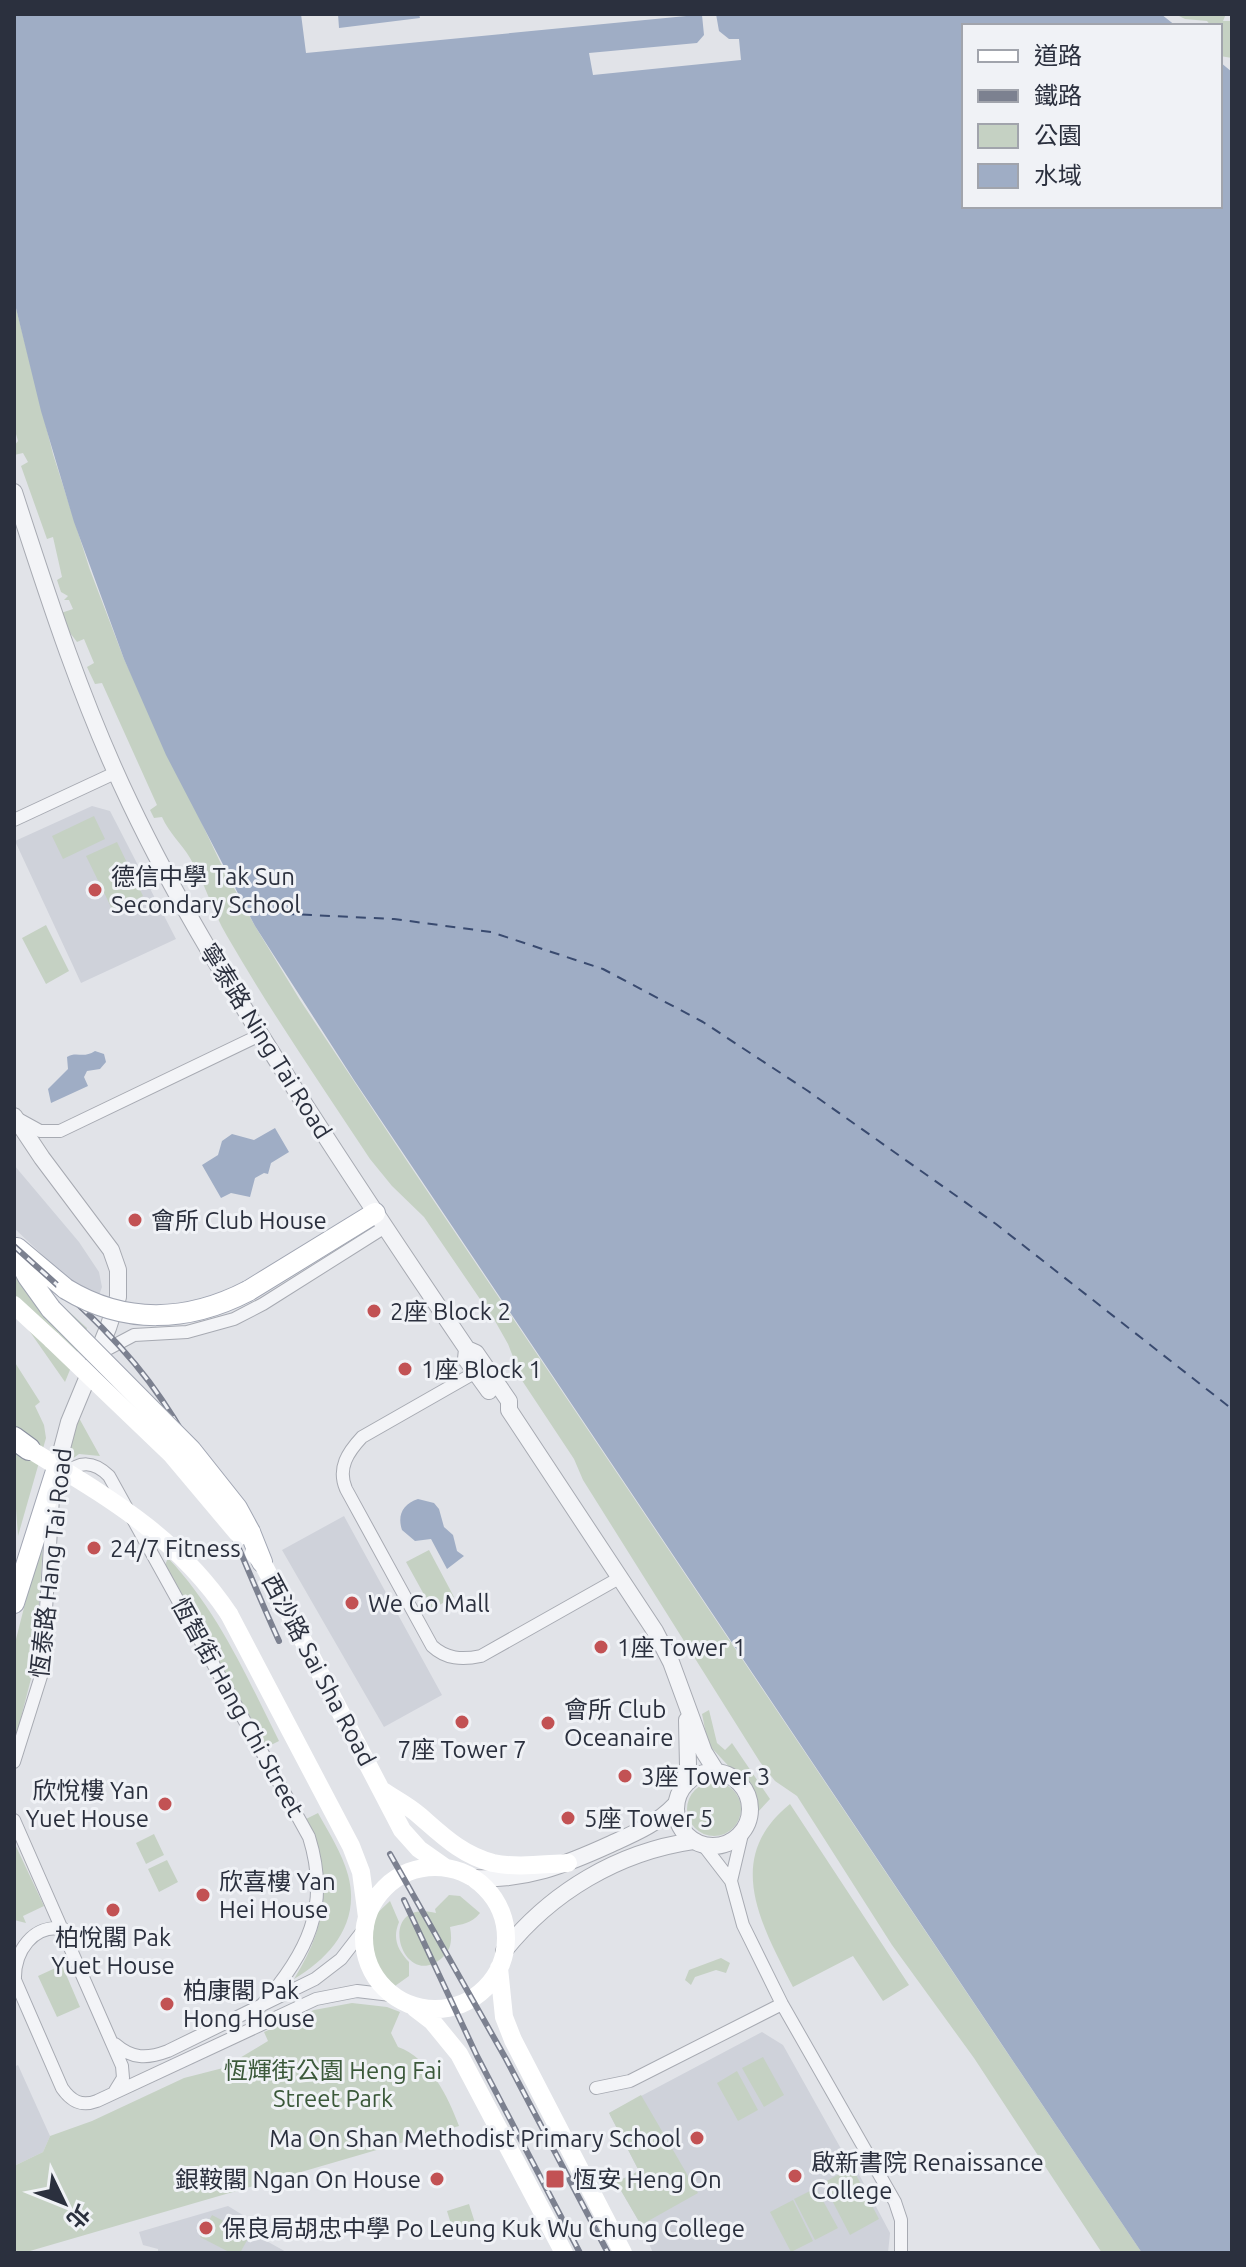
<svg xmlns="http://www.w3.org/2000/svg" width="1246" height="2267" viewBox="0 0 1246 2267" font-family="Ubuntu,'Noto Sans TC',sans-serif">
	<rect width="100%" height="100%" fill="#e1e3e8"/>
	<path fill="#cfd2da" d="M92,806L110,811L176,939L81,983L15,841Z
		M14,1165L79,1242L99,1272L102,1287L98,1298L92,1302L14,1228Z
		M344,1516L442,1695L384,1727L282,1550Z
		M762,2032L783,2045L840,2147L854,2165L890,2233L888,2253H653L641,2225L616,2182L639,2171L609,2113Z
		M18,2065L50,2136L43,2152L14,2166V2067Z
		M228,2206L256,2223L263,2239L288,2253H158V2249L143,2245L139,2232Z"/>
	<path fill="#c5d1c3" d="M1175,14H1226L1223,21H1232V58L1220,56V26H1211L1207,21L1185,19Z
		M14,300L53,454L90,570L124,659L223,868L255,926L300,1000L409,1164L1142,2253H1102L974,2058L892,1945L797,1796L775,1781L760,1762L583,1480L574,1459L523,1382L508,1344L495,1321L424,1217L392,1186L370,1159C321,1085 271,1012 227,936C212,911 205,882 190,858C181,843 169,833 162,817L154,818L150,810L157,805L102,683L95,684L87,667L94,663L84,639L77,642L64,625L61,613L73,609L69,600H64L68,596L61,592L57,580L62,577L53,537L47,539L21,466L28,462L23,453L14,455V446L18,441L14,427Z
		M94,816L105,839L63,859L52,836Z
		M117,842L143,896L113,911L86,856Z
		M46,925L69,971L46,984L22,938Z
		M14,1261L87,1328L65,1382L14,1309Z
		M14,1361L40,1402L35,1406L44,1425L46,1438L18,1536L14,1481Z
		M79,1418L100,1456L79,1454L64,1465Z
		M44,1529L35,1663L14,1745V1647Z
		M429,1550L454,1597L432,1609L406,1562Z
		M168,1558C218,1611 247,1677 279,1741L267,1747L165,1565Z
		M709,1710L717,1743L725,1750L732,1743L770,1799L757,1813L751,1790L708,1744L702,1714Z
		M687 1809a27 27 0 1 1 54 0a27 27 0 1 1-54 0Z
		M790,1804L909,1985L883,2001L853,1956L793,1987C762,1925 722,1859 790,1804Z
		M318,1813C329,1833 342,1853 348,1875C361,1922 331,1957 294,1979C328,1925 333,1878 306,1819Z
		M154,1834L164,1855L146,1864L136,1843Z
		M14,1842L44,1906L23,1916L26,1923L14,1920Z
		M167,1860L178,1882L159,1892L148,1869Z
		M449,1895L460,1896L480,1913C471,1924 462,1924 450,1927C452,1938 452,1949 443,1957C402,1995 373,1897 436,1913L435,1909Z
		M390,1901L399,1922C392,1939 398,1950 409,1962V1976L395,1986L386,1981L368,1944L374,1928L373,1917Z
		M721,1958L730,1963L726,1973L716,1970L695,1977L691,1985L685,1980L689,1970Z
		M62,1965L80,2007L57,2017L38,1976Z
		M352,2003L387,2007L400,2012L391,2033L398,2047C429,2058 448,2096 459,2126L23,2253H14V2166L43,2152L50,2136L92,2121L184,2078L223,2068L268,2041L264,2032L314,2010Z
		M763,2057L784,2095L764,2107L742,2068Z
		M737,2071L758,2110L738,2121L717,2083Z
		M641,2095L698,2193L641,2225L616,2182L639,2171L609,2113Z
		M852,2167L879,2219L850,2235L823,2183Z
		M816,2188L838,2228L815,2240L794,2199Z
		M793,2200L813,2241L791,2252L770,2212Z
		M469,2204L476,2226L454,2234L447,2211Z
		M212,2215L250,2235L240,2253H231L200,2237Z"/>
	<path fill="#9fadc5" d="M14,14H301L306,53L707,14H1161L1176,26H964V206H1220V62L1232,72V2253H1142L354,1080L255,926L166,755L124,659L74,522L41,411L14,300Z
		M338,14H419L420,18L339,28Z
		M95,1051L104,1054L106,1062L100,1069L87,1071L84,1077L88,1086L51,1103L48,1089L68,1069L67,1057C77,1051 83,1059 95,1051Z
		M275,1128L289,1152L271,1163L268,1174L264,1173L255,1178L250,1197L231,1193L221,1198L202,1165L218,1155L222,1141L232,1134L254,1140Z
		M418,1499L434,1503L439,1509L444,1527L453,1535L457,1551L464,1556L447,1569L431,1539L415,1541L402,1530C397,1515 403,1504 418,1499Z"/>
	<path fill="#e1e3e8" d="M716,14L719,31L729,39H739L741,60L593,75L589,53L697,43L704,35L702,15Z"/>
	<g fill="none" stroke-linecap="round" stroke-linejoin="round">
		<path stroke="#394a6f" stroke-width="2" stroke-dasharray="10 8" stroke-linecap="butt" d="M248,912L394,919L491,932L603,969L703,1022L808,1091L996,1224L1232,1409"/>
		<g stroke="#a7aab2" stroke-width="14">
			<path id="minor" d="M14,820L115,773
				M20,1120L40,1131H60L260,1035
				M100,1353L134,1335L187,1332L234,1319L263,1304L385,1227
				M483,1368L362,1437C348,1452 337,1468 346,1489L432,1646C446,1659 462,1660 481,1656L621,1577
				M64,1476C79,1460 94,1461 109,1476L309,1837C331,1907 307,1954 261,2006
				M14,1762L42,1673L53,1498
				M14,1820L122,2066L123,2078L115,2091
				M704,1846L731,1881L743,1925L782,2004L895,2202L901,2220V2253
				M731,1881L743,1830
				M64,1929C33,1923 14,1952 15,1980L62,2088C71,2101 81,2107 97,2101L316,1999L357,1991L391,1995
				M115,2044C132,2059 147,2059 168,2051L315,1979L341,1959L365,1928
				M596,2088L630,2081L782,2004"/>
		</g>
		<g stroke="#a7aab2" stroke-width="18">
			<path id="tertiary" d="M14,492C48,597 82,703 130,803C177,902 235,995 293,1086C350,1175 408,1262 467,1349L476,1353L509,1401V1410L655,1631L671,1662L704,1752L716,1771
				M14,1116L42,1158L111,1250L118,1270V1297L108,1328L69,1422L56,1471
				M467,1349L466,1359L489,1391
				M676 1809a37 37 0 1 1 74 0a37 37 0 1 1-74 0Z
				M683,1786L688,1766L687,1720
				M473,1878C525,1881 565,1865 611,1844C635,1833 657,1824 675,1805
				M504,1951C551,1892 618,1852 693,1841"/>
		</g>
		<g stroke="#a1a6b3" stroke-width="22">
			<path id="primary" d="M17,1248L66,1289
				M14,1251L28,1277L51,1309
				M248,1291L375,1213
				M250,1532L262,1562
				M14,1603L56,1471"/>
		</g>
		<g stroke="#8a8f9e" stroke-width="24">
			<path id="motorway" d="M14,1438L29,1449"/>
		</g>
		<use href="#minor" stroke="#f3f4f7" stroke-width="12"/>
		<use href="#tertiary" stroke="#f3f4f7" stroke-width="16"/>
		<path stroke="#fff" stroke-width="18" d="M14,1305L52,1340
			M254,1553L262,1562L402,1830L419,1849L446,1868
			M229,1614L351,1846L361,1872L367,1917
			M383,1791C395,1799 409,1806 420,1816C443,1836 462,1855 493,1863C517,1868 544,1864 568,1863
			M364 1938a71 71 0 1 1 142 0a71 71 0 1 1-142 0Z
			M499,1968L504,2017L513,2040L623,2253
			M415,2008L432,2021L459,2054L564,2253"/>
		<use href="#primary" stroke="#fff" stroke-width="20"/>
		<use href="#motorway" stroke="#fff" stroke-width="22"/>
		<g stroke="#7c8190" stroke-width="6">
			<path id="rail" d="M14,1246C67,1294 122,1340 162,1400C212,1473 242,1560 279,1641
				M390,1854L506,2059L608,2253
				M404,1900L477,2056L580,2253"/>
		</g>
		<use href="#rail" stroke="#f0f2f6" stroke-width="3" stroke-dasharray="9" stroke-linecap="butt"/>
		<g stroke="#a1a6b3" stroke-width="22" stroke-linecap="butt">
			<path id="primary-bridge" d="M66,1289C125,1325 188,1322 248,1291
				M51,1309L191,1450L237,1508L250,1532"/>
		</g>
		<path stroke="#fff" stroke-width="18" d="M52,1340L171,1454L240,1536
			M29,1449C107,1497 177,1536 229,1614"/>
		<use href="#primary-bridge" stroke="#fff" stroke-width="20"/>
	</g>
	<g fill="#c25254" stroke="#f0f2f6" stroke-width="3">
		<circle cx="95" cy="890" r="8"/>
		<circle cx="135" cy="1220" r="8"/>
		<circle cx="374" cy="1311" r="8"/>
		<circle cx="405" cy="1369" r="8"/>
		<circle cx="94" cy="1548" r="8"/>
		<circle cx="352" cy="1603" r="8"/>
		<circle cx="601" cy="1647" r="8"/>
		<circle cx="462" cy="1722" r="8"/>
		<circle cx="548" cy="1723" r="8"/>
		<circle cx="625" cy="1776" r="8"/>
		<circle cx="165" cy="1804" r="8"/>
		<circle cx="568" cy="1818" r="8"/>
		<circle cx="203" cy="1895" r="8"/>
		<circle cx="113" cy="1910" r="8"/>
		<circle cx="167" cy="2004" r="8"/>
		<circle cx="697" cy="2138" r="8"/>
		<circle cx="795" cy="2176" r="8"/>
		<circle cx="437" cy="2179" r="8"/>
		<rect x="545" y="2169" width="20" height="20" rx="4"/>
		<circle cx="206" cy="2228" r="8"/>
	</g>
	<g text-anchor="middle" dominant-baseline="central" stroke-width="6" stroke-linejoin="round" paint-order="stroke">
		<g font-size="24" fill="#2b303e" stroke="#f0f2f6" text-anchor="start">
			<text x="111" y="876">德信中學 Tak Sun<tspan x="111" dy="28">Secondary School</tspan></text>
			<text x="151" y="1220">會所 Club House</text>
			<text x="390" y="1311">2座 Block 2</text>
			<text x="421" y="1369">1座 Block 1</text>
			<text x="110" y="1548">24/7 Fitness</text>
			<text x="368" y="1603">We Go Mall</text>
			<text x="617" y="1647">1座 Tower 1</text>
			<text x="564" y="1709">會所 Club<tspan x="564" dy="28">Oceanaire</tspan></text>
			<text x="462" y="1749" text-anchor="middle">7座 Tower 7</text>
			<text x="641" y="1776">3座 Tower 3</text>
			<text x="149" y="1790" text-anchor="end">欣悅樓 Yan<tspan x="149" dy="28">Yuet House</tspan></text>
			<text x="584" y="1818">5座 Tower 5</text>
			<text x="219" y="1881">欣喜樓 Yan<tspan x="219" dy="28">Hei House</tspan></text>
			<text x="113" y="1937" text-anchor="middle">柏悅閣 Pak<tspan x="113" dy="28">Yuet House</tspan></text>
			<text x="183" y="1990">柏康閣 Pak<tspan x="183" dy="28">Hong House</tspan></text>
			<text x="681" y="2138" text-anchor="end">Ma On Shan Methodist Primary School</text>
			<text x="811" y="2162">啟新書院 Renaissance<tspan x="811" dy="28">College</tspan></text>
			<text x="421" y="2179" text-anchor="end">銀鞍閣 Ngan On House</text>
			<text x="573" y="2179">恆安 Heng On</text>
			<text x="222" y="2228">保良局胡忠中學 Po Leung Kuk Wu Chung College</text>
		</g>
		<g font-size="24" fill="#2b303e" stroke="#f0f2f6">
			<text transform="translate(266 1041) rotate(58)">寧泰路 Ning Tai Road</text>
			<text transform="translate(51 1563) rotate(-84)">恆泰路 Hang Tai Road</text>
			<text transform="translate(319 1670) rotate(62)">西沙路 Sai Sha Road</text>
			<text transform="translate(238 1707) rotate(61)">恆智街 Hang Chi Street</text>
		</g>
		<g font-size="24" fill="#3b593a" stroke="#f0f2f6">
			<text x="333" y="2070">恆輝街公園 Heng Fai<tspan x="333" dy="28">Street Park</tspan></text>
		</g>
	</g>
	<rect width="1246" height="2267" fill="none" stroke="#2b303e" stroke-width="32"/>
	<rect x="962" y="24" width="260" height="184" fill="#f0f2f6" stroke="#a1a4ac" stroke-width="2"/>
	<rect x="978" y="50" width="40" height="12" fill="#ffffff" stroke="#a1a4ac" stroke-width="2"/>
	<text x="1034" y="64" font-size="24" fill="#2b303e">道路</text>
	<rect x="978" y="90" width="40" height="12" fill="#7c8190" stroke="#a1a4ac" stroke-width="2"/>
	<text x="1034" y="104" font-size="24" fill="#2b303e">鐵路</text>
	<rect x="978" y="124" width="40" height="24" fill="#c5d1c3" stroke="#a1a4ac" stroke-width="2"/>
	<text x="1034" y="144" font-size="24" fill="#2b303e">公園</text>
	<rect x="978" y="164" width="40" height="24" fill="#9fadc5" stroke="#a1a4ac" stroke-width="2"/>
	<text x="1034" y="184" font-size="24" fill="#2b303e">水域</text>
	<g transform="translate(64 2203) rotate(133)" stroke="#f0f2f6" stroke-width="6" paint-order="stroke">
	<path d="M0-6L14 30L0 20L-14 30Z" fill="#2b303e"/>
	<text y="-12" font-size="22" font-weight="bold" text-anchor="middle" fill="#2b303e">北</text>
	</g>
</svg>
